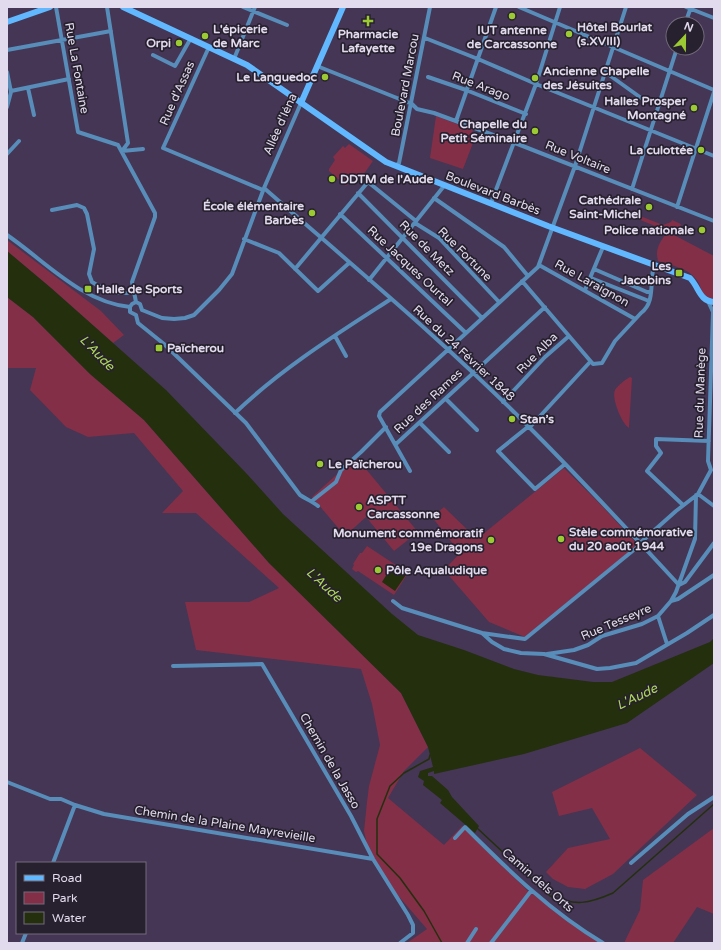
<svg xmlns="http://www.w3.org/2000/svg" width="721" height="950" viewBox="0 0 721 950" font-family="'Varela Round',sans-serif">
	<rect width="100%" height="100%" fill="#443654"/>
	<path fill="#832f47" d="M436,116L473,130L470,138L473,143L463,169L430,158Z
		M349,144L373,161L361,178L355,176L346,186L329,171V169L335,160L333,157L343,146L345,148Z
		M625,210L663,225L671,222L672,220L681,224L678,233L670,230L665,231V230L623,213Z
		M665,235H674L714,256V298C701,299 702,286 696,279C688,268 670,265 658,261C655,249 659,244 665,235Z
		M7,240L101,311L124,335L113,343L51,288L7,251Z
		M7,297L33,317L90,374L144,420L269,563L401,693L428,747L404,771L388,798L444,845L462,826L528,891L604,943H407L427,929L388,884L369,854L364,831L367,802L369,786L380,745L372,704L361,669L196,650L185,602H249L279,588L196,513H162L183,491L134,433L88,437L66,427L30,390L36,368H7Z
		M630,377L632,378L629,428C622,424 611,398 615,390C618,385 626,379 630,377Z
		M356,457L418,532L394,551L366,517L345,536L312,497Z
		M564,468L603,507L636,543V546L525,637L489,622L444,570L460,553L432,517L444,507L477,539Z
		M367,546L408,573L394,595L358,571L356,572L352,569L354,565L353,564L360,553H362Z
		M640,748L697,795L613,874L585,889L568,887L553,879L546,872L568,848L610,839L592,808L559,816L552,792Z
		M714,828V914L697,907L673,943H624L640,910L643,880Z"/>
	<path fill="#242f0e" d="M7,251L51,288L166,390L246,473L283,514L392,614L418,635L464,650L514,669L538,675L593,682H612L710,642L714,638V663L627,723L524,754L434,774V771L428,773V776H432L448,790L452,797L479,826L475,833L440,803L442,800L423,785L424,781L418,777L420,771L433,767L428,747L401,693L269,563L144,420L90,374L33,317L7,297Z
		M392,566L406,575L395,591L382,582Z"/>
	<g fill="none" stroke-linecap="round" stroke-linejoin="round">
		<path stroke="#242f0e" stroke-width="1.5" d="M430,755L429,759L404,773L390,786L377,819V854L400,878L424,911L442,943
			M477,828L550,896C576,906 588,904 613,893L714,804"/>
		<path stroke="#588cb9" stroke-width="4" d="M56,7L78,132L118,145L155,213V217L132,282L136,302
			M107,7L128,143L122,151
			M243,7L287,25
			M519,7L714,90
			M686,7L714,18
			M685,24L691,7
			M425,38L478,59L536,84L714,156
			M209,47L163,148L263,190
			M7,50L111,31
			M153,55L175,66L191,38
			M234,59L255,7
			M317,66L412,104L417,109L434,113L515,143L714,221
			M7,72L11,92L7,107
			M605,72L644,100
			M428,77L466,90L526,114
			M28,88L34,115
			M11,91L69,79
			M456,121L496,7
			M122,151L143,149
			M7,154L19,141
			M395,166L399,163L430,7
			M264,188C353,266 446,343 529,427C580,478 630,532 679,585L685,582L714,543
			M632,189L677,48
			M358,193L482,318
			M434,198L504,247L528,276
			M491,203L536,84L560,7
			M677,207L714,92
			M52,210L77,205L84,208L87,214L94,249L89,274L92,282L109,292L127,293L133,292
			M340,214L466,333
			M415,223L439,238L499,302
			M7,235C45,261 81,302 130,307
			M244,239L279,253L318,291L349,263
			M539,265L635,319
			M295,269L368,182L416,221
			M594,269L647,292H651
			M591,278L649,301
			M369,280L444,186
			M522,281L593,364L602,363L615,341L641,313C656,302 649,281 654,266
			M585,290L603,247
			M708,301L713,312L708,461L711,470
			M130,307L132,304L136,302L140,304L142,310
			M130,307V312L136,315
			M142,310L162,318L174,319L185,318L194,315L219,290L232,274L264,188L301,103
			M136,315L138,323L164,344L246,423L300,495C306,499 312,501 318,506
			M335,336L346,356
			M446,399L477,430
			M503,402L545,357L569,336
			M235,413C282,368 337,334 391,299
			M420,423L449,452
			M529,426L498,451L535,489L565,464
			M530,427L590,362
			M396,444L545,307
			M410,471L379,416L380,412L538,267L575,166L626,7
			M698,494L714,506
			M312,501L336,482L341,470L361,452L386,427
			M683,505L647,471L661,453L656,446V439L709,441
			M640,543L676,511L698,494L711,470
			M393,601L402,608L482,633L492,642L504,649L521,653L544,654L597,669L610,668L636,663L687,633L714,615
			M671,601L678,599L714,575
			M658,616L667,644
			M482,633L525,639L641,544
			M547,654L574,650L588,645L602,636L642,624L658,616L671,601L676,592L695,539L696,495
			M173,666L262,664L351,816L373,859L408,915L413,925V933L400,943
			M7,782L50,799H61L75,805
			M455,838L465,827C508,870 551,912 603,943
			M53,863L75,805L104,814L373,859
			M631,863L688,814L714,797
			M22,943L26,933
			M467,943L476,929
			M491,943L531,891"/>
		<path stroke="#61b8ff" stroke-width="6" d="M123,7L247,65L386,162L548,226L690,278C699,287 699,301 714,302
			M7,22L50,7
			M301,103L343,7"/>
	</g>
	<g fill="#9cca32" stroke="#27212f" stroke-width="1.5">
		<circle cx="512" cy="16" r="4"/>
		<path d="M366 15h4v4h4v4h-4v4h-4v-4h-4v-4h4z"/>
		<circle cx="569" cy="34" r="4"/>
		<circle cx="205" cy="36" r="4"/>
		<circle cx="179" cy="43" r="4"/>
		<circle cx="325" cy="77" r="4"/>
		<circle cx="535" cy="78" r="4"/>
		<circle cx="694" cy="108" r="4"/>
		<circle cx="535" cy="131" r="4"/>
		<circle cx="701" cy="150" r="4"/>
		<circle cx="332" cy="179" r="4"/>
		<circle cx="649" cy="207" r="4"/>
		<circle cx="312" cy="213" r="4"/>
		<circle cx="702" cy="230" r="4"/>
		<rect x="675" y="269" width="8" height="8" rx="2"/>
		<rect x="84" y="285" width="8" height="8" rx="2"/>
		<rect x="155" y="344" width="8" height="8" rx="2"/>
		<circle cx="512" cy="419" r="4"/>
		<circle cx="320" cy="464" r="4"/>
		<circle cx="359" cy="507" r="4"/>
		<circle cx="561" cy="539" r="4"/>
		<circle cx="491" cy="540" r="4"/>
		<circle cx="378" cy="570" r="4"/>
	</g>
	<g text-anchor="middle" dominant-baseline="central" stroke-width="3.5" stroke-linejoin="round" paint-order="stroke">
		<g font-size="12" font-weight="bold" fill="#e2daed" stroke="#27212f" text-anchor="start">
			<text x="577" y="27">Hôtel Bourlat<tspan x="577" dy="14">(s.XVIII)</tspan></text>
			<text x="213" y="29">L'épicerie<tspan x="213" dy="14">de Marc</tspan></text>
			<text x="512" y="30" text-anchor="middle">IUT antenne<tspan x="512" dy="14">de Carcassonne</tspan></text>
			<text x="368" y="34" text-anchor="middle">Pharmacie<tspan x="368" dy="14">Lafayette</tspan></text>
			<text x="171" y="43" text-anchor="end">Orpi</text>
			<text x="543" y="71">Ancienne Chapelle<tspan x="543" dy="14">des Jésuites</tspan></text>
			<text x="317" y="77" text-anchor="end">Le Languedoc</text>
			<text x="686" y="101" text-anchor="end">Halles Prosper<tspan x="686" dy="14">Montagné</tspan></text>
			<text x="527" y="124" text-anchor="end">Chapelle du<tspan x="527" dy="14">Petit Séminaire</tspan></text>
			<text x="693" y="150" text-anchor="end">La culottée</text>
			<text x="340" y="179">DDTM de l'Aude</text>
			<text x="641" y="200" text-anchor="end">Cathédrale<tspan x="641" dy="14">Saint-Michel</tspan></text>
			<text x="304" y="206" text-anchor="end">École élémentaire<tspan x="304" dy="14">Barbès</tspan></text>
			<text x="694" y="230" text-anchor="end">Police nationale</text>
			<text x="671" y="266" text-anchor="end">Les<tspan x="671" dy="14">Jacobins</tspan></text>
			<text x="96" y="289">Halle de Sports</text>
			<text x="167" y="348">Païcherou</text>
			<text x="520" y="419">Stan’s</text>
			<text x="328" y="464">Le Païcherou</text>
			<text x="367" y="500">ASPTT<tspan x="367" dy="14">Carcassonne</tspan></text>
			<text x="569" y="532">Stèle commémorative<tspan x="569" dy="14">du 20 août 1944</tspan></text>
			<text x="483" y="533" text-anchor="end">Monument commémoratif<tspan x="483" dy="14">19e Dragons</tspan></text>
			<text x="386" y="570">Pôle Aqualudique</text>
		</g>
		<g font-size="12" fill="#e2daed" stroke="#27212f">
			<text transform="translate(77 68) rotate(80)">Rue La Fontaine</text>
			<text transform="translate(405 85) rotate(-79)">Boulevard Marcou</text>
			<text transform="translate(481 86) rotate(21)">Rue Arago</text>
			<text transform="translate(177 93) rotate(-66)">Rue d'Assas</text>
			<text transform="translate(280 124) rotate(-66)">Allée d'Iéna</text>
			<text transform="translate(578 157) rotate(22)">Rue Voltaire</text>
			<text transform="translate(493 193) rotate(21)">Boulevard Barbès</text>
			<text transform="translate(427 248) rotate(45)">Rue de Metz</text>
			<text transform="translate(465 254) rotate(45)">Rue Fortune</text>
			<text transform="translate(410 266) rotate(43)">Rue Jacques Ourtal</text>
			<text transform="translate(592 283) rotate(29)">Rue Laraignon</text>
			<text transform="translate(464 353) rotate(43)">Rue du 24 Février 1848</text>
			<text transform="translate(537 353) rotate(-45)">Rue Alba</text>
			<text transform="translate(700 393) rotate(-88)">Rue du Manège</text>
			<text transform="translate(428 401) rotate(-43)">Rue des Rames</text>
			<text transform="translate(616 622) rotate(-23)">Rue Tesseyre</text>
			<text transform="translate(330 761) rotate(60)">Chemin de la Jasso</text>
			<text transform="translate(225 824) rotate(9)">Chemin de la Plaine Mayrevieille</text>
			<text transform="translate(538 880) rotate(41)">Camin dels Orts</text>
		</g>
		<g font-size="13" font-style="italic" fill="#add956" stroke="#27212f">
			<text transform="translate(97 353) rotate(46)">L'Aude</text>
			<text transform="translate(324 585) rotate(43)">L'Aude</text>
			<text transform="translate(637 697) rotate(-26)">L'Aude</text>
		</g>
	</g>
	<rect width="721" height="950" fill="none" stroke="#e2daed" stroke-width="16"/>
	<rect x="16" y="862" width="130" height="72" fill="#27212f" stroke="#726b7b"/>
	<rect x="24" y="875" width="20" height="6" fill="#61b8ff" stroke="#726b7b"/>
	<text x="52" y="882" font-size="12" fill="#e2daed">Road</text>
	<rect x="24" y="892" width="20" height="12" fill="#832f47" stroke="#726b7b"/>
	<text x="52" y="902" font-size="12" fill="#e2daed">Park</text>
	<rect x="24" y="912" width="20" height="12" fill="#242f0e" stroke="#726b7b"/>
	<text x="52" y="922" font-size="12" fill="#e2daed">Water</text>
	<g transform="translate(685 36) rotate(22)"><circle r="19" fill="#27212f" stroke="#726b7b"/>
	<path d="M0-3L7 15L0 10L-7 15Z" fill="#9cca32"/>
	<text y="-6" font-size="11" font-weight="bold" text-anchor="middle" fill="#e2daed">N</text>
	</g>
</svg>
